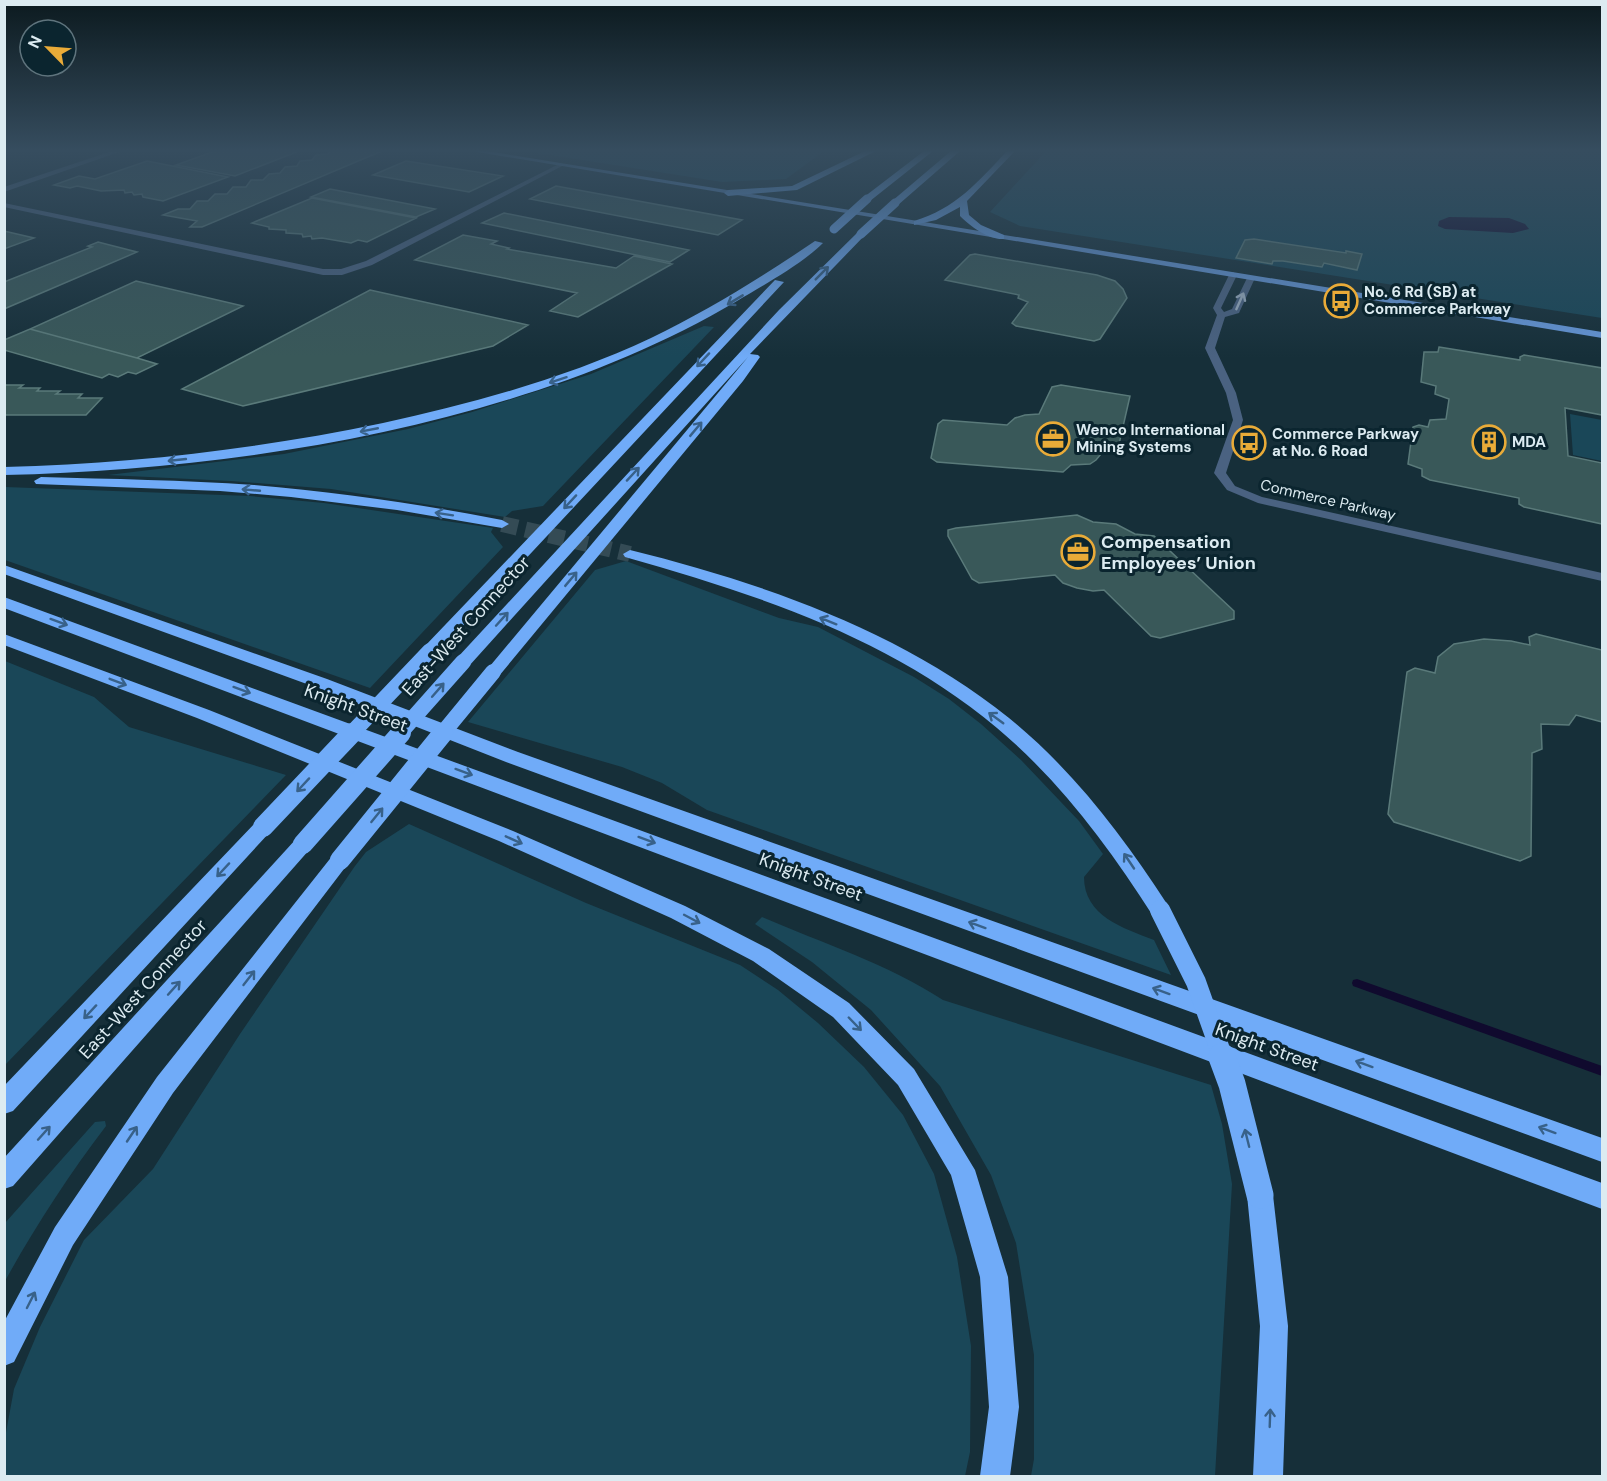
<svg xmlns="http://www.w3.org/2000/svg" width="1607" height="1481" viewBox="0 0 1607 1481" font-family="'DM Sans',sans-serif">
	<rect width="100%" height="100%" fill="#162f39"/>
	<path fill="#1a4758" d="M525,151H824L786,179L722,182Z
		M1046,151H1602V318L1020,226L990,212Z
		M704,326L714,327L543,506L512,511L505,517L331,489L231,481L108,475L284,454L408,429L472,412L591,374Z
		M1570,414L1602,420V461L1573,455Z
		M5,487L250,496L324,503L493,528L491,532L503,547L370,688L5,560Z
		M626,561L779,618L818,627L914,677L949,699L981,724L1021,760L1079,821L1103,854L1084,877C1084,916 1123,928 1154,940L1171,975L707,810L662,783L622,767L468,722L595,570Z
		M5,661L94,697L129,727L286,775L5,1065Z
		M409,824L586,903L740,965L778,990L818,1023L864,1067L903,1115L934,1174L957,1257L971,1346L970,1452L965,1476H5V1438L14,1389L40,1327L84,1240L153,1169L240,1034L355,866L366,852Z
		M762,917C822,943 888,964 943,1000L1211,1085L1222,1124L1232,1184L1215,1476H1031L1034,1459V1355L1016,1243L991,1175L940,1086L871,1010L812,962L755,924Z
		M105,1121L106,1126C68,1176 35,1227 5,1281V1223L95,1122Z"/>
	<path fill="#100a2e" d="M1449,217L1509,218L1525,224L1529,229L1513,233L1445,229L1438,226L1439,221Z"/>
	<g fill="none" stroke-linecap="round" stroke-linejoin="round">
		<path fill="#100a2e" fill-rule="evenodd" d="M1357,979L1602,1066V1076L1353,986L1352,983L1353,980Z"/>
	</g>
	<path fill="#395859" stroke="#5a7a7a" stroke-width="1.5" d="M215,151H299L235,176L176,165Z
		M330,151H382L202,227H190L197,221L163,215L178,209H190L197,201H208L215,194H227L233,187H246L251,180H263L269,174L280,173L285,167L297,166L300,161L312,160L316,155L328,154Z
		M147,161L228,177L163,201L143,197L142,194L134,195L132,192L125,193L124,190L101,191L77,186L70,188L54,185L79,176L95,179Z
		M406,161L503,176L469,192L373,175Z
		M556,186L742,220L718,235L530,199Z
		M330,189L435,209L416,217L311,197Z
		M312,198L416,218L367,242L358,240L351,243L322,238L312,239L311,236L303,237L302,234L286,233V230L269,229V227L252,223Z
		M504,213L689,250L670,262L482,223Z
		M4,231L34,238L4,249Z
		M463,235L497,241L491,244L509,248L507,249L616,268L634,256L672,264L578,317L550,311L577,293L415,260Z
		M1254,239L1346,253V251L1362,254L1357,270L1324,263L1322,267L1283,261H1273L1272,264L1236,258L1245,240Z
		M98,242L137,252L4,309V282L92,247L88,246Z
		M975,254L1097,275L1115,281L1123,289L1127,298L1100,339L1094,341L1016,326L1012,323L1028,302L1018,298L1019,295L945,280L970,255Z
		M136,281L243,306L137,358L30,329Z
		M370,290L528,325L493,346L243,406L182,389Z
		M30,329L137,358L157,364L136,374L128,372L118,377L109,374L102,378L4,350V340Z
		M1439,347L1520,360V357L1524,355L1602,368V415L1565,408L1568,456L1602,463V524L1524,507L1519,504V498L1430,480L1422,476V469L1408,464L1413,427L1419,425L1428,427L1430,420L1446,419L1449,399L1435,394L1436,386L1421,382L1424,352H1438Z
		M4,385H23L19,388H40L37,391H60L56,394H82L78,398H102L86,415H4Z
		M1061,385L1130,396L1117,453L1101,454L1096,460L1090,464L1071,465L1063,472L937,462L931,458L938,424L943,420L1007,425L1015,418L1025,415L1039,414L1052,387Z
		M1077,515L1093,522L1116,524L1135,534L1154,536L1234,611V619L1160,638L1151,636L1104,590L1093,591L1077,588L1063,583L1055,575L979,583L972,579L948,536V530L956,528Z
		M1536,634L1602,650V722L1576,715L1569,725L1541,724L1542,749L1532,753L1531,856L1520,861L1394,822L1388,814L1407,672L1415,668L1435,673L1438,657L1454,644L1484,639L1511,641L1530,645L1529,637Z"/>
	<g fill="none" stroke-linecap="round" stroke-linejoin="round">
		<path stroke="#344b55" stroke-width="16" stroke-dasharray="16 8" stroke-linecap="butt" d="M502,524L630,554"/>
		<path fill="#4a6281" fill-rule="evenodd" d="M112,151H122L4,192V187Z
			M559,164L564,165L372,265L342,275H323L4,207V203L323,269H341L366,261Z
			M1233,272L1237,275L1221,308L1224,312L1232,309L1248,276L1255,278L1239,313L1225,317L1215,348L1236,393L1243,420L1226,473L1235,486L1262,497L1602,573V581L1258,503L1227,490L1214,473L1233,420L1226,393L1205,348L1217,315L1213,308L1229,275Z"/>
		<path fill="#6596d7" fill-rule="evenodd" d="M471,151H487L1602,332V338Z"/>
		<path fill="#70abf8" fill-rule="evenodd" d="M865,151H876L797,190L728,196L724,193L728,190L792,186Z
			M924,151H933L870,201H864V197Z
			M951,151H960L898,205H892V201Z
			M1007,151H1015L967,201L969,215L981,225L1004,235V239C989,240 971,227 960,216V207L936,220L914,225V221C955,209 978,182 1007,151Z
			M858,232L866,234L750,354L758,355L760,357L743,381L499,676H487L485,672L748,357L469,666H457L455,662L457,658L779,310Z
			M815,241L823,243C802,264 762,286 737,301C530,424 243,470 4,475V467C132,464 258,449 383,423C474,403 566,378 651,338C709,310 762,277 815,241Z
			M775,280L784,282L436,655H424L422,651L424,647Z
			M41,477C112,479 183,480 254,485C338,492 420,504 502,520L509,524L502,528L397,510L291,497L220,491L36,484L34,481Z
			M630,550C763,583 901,631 1009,718C1073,770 1123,836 1167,904L1170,910L1167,916L1160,918L1153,916C1109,847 1060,781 997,728C891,638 756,594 625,557L623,554Z
			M4,565L327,679L518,752L1602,1138V1162L506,762L315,687L4,574Z
			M4,597L1602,1183V1209L4,608Z
			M4,634L209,710L513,831L685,906L769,949L849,1003L914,1069L975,1170L1008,1277L1019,1407L1010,1476H980L989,1407L980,1277L951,1175L898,1085L833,1017L753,961L671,918L499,841L197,718L4,645Z
			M263,820L270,822L273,827L270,832L13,1111L4,1114V1086L256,822Z
			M303,836L310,839L313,844L310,849L13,1186L4,1189V1158L296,839Z
			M340,852L347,855L350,860L347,865L173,1093L73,1245L14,1362L4,1366V1322L55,1227L157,1077L333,855Z
			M1260,1182L1269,1186L1273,1195L1288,1326L1283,1476H1253L1260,1326L1247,1195L1251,1186Z"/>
		<path stroke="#70abf8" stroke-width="9" d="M834,229L867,199
			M861,234L895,203"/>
		<path stroke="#70abf8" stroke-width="16" d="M351,734L430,651
			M399,734L463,662
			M442,734L493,672"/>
		<path stroke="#70abf8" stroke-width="20" d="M263,827L352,733
			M303,844L401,733
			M340,860L443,733
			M1160,910L1196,982L1223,1058"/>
		<path stroke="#70abf8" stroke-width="27" d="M1222,1057L1232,1084L1260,1195"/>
	</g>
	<defs><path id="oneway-shaft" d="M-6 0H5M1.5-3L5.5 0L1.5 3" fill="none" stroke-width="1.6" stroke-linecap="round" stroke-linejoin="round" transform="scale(1.5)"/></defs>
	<g stroke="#386189">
		<use href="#oneway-shaft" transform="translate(822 273) rotate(-45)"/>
		<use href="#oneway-shaft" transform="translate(735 300) rotate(149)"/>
		<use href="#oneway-shaft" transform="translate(703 360) rotate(133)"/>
		<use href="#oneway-shaft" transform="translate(558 380) rotate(162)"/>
		<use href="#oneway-shaft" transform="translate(696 429) rotate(-50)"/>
		<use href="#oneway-shaft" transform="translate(369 430) rotate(169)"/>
		<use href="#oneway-shaft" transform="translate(177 460) rotate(174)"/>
		<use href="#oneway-shaft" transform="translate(633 474) rotate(-47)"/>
		<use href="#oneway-shaft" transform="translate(251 490) rotate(-175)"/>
		<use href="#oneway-shaft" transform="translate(570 502) rotate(133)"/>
		<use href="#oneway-shaft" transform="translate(444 514) rotate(-171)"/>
		<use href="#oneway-shaft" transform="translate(571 579) rotate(-50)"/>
		<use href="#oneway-shaft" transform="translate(502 619) rotate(-48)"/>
		<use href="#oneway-shaft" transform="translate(828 621) rotate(-158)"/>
		<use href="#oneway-shaft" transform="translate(59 622) rotate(20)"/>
		<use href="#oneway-shaft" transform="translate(118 682) rotate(21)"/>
		<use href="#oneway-shaft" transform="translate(242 690) rotate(20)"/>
		<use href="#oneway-shaft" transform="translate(438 690) rotate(-49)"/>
		<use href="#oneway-shaft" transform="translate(996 718) rotate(-144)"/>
		<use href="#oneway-shaft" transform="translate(464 772) rotate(20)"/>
		<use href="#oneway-shaft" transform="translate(303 785) rotate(133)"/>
		<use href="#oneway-shaft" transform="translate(377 815) rotate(-51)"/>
		<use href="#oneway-shaft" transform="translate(514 840) rotate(24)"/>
		<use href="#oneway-shaft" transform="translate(647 840) rotate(20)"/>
		<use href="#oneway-shaft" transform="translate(1129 861) rotate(-124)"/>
		<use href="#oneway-shaft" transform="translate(223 870) rotate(133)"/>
		<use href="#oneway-shaft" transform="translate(692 919) rotate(28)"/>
		<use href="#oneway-shaft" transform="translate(977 925) rotate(-160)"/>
		<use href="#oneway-shaft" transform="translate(249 978) rotate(-52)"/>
		<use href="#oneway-shaft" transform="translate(174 988) rotate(-48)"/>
		<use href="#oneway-shaft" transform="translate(1161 991) rotate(-160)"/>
		<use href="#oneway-shaft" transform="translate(90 1012) rotate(133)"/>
		<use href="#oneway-shaft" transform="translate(855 1024) rotate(46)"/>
		<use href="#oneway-shaft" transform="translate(1364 1064) rotate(-160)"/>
		<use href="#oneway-shaft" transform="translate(1547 1130) rotate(-160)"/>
		<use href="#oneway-shaft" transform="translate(44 1133) rotate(-48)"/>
		<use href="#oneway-shaft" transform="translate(132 1134) rotate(-56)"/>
		<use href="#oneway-shaft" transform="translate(1247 1138) rotate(-104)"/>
		<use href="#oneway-shaft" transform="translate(31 1300) rotate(-63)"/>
		<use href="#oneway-shaft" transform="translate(1270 1418) rotate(-88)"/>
	</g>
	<use stroke="#9aadbf" href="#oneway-shaft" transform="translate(1240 301) rotate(-66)"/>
	<linearGradient id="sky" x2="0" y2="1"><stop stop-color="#0c1a1f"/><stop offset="0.42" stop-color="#364d5f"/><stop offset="1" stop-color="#364d5f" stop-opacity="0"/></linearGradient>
	<rect width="1607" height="358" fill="url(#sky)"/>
	<defs>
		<g id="bus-ring" transform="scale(1.725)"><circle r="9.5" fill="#0b252f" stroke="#e9ab38" stroke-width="1.5"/><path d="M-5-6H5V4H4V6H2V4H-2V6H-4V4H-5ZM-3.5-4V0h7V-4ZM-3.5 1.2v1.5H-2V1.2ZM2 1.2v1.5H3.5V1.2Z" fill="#e9ab38"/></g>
		<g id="office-ring" transform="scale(1.725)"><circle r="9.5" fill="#0b252f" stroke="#e9ab38" stroke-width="1.5"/><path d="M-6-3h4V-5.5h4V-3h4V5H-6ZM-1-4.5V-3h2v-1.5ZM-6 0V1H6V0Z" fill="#e9ab38"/></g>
		<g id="building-ring" transform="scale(1.725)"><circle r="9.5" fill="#0b252f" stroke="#e9ab38" stroke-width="1.5"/><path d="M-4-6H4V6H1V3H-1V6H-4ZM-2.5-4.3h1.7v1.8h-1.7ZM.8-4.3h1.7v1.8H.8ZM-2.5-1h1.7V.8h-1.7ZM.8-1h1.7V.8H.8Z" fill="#e9ab38"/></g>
	</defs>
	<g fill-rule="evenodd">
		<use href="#bus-ring" x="1341" y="301"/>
		<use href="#office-ring" x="1053" y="439"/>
		<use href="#building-ring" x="1489" y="442"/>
		<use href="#bus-ring" x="1249" y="443"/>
		<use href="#office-ring" x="1078" y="552"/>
	</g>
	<g text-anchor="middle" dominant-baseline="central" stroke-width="6" stroke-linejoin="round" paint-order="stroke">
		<g font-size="15" font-weight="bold" fill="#dcebf1" stroke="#0b252f" text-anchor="start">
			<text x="1364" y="292">No. 6 Rd (SB) at<tspan x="1364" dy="17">Commerce Parkway</tspan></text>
			<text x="1076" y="430">Wenco International<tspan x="1076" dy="17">Mining Systems</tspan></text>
			<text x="1272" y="434">Commerce Parkway<tspan x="1272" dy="17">at No. 6 Road</tspan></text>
			<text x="1512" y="442">MDA</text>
		</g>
		<g font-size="15" fill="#dcebf1" stroke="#0b252f">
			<text transform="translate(1328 500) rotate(13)">Commerce Parkway</text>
		</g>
		<g font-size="18" font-weight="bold" fill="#dcebf1" stroke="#0b252f" text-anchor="start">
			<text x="1101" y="542">Compensation<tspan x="1101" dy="21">Employees’ Union</tspan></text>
		</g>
		<g font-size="18" fill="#dcebf1" stroke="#0b252f">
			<text transform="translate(466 626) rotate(-48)">East-West Connector</text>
			<text transform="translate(356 708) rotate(20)">Knight Street</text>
			<text transform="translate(811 877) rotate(20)">Knight Street</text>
			<text transform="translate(143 989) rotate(-48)">East-West Connector</text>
			<text transform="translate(1267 1047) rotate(20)">Knight Street</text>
		</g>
	</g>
	<rect width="1607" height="1481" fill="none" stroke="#dcebf1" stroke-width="12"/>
	<g transform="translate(48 48) rotate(295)"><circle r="28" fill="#0b252f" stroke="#5f747d" stroke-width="1.5"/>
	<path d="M0-4.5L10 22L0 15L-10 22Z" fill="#e9ab38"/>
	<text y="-9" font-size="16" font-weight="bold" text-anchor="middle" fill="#dcebf1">N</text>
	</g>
</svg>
